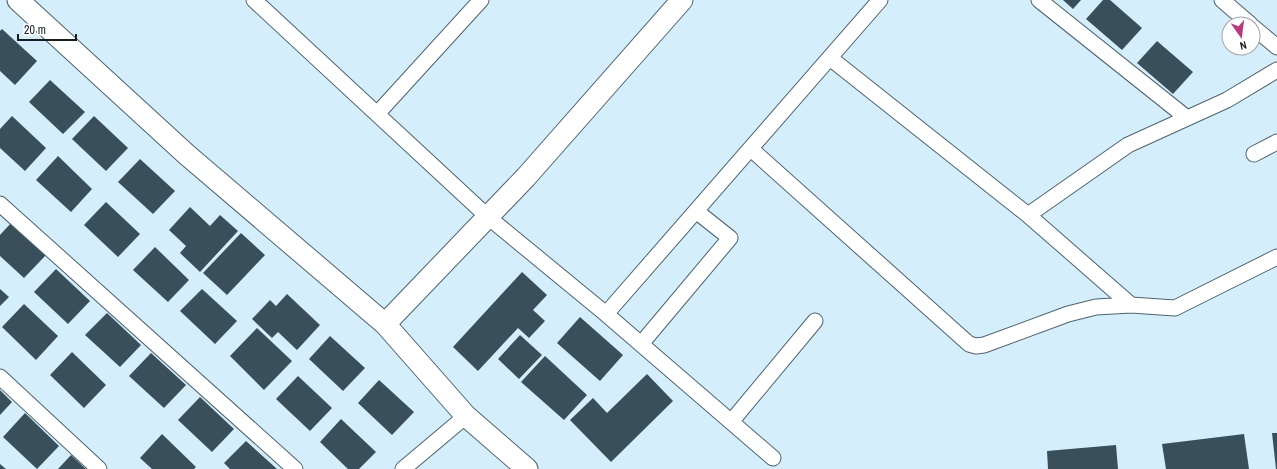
<svg xmlns="http://www.w3.org/2000/svg" width="1277" height="469" viewBox="0 0 1277 469" font-family="'Archivo Narrow',sans-serif">
	<rect width="100%" height="100%" fill="#d5eefc"/>
	<path fill="#394f5a" d="M1063,0H1081L1073,9Z
		M1103,0H1110L1142,28L1122,50L1086,19Z
		M2,29L37,61L15,85L0,71V31Z
		M1157,41L1193,72L1173,94L1137,63Z
		M50,80L85,112L63,134L29,102Z
		M12,116L46,148L25,171L0,148V129Z
		M94,116L128,148L106,171L72,139Z
		M58,156L92,189L71,212L36,180Z
		M140,159L175,191L153,214L118,182Z
		M106,202L140,234L118,257L84,225Z
		M190,207L210,226L220,215L238,231L200,272L180,253L186,246L169,230Z
		M11,223L46,255L24,278L0,256V235Z
		M241,233L265,255L227,295L203,273Z
		M155,247L189,280L168,302L133,270Z
		M56,269L90,301L68,324L34,292Z
		M522,272L547,295L533,310L545,321L529,338L518,328L478,371L453,347Z
		M0,289L9,297L0,306Z
		M202,289L237,321L215,344L180,311Z
		M287,294L320,325L297,350L278,332L272,338L252,319L270,300L276,306Z
		M24,304L58,336L36,360L2,327Z
		M107,313L141,345L120,367L85,335Z
		M580,317L623,355L600,381L557,343Z
		M257,328L292,361L264,390L230,356Z
		M520,335L542,355L519,379L498,359Z
		M330,336L365,368L343,391L309,359Z
		M72,352L106,385L84,408L50,375Z
		M151,353L186,385L164,408L129,376Z
		M545,356L587,395L564,420L521,382Z
		M647,374L673,401L611,462L570,420L593,398L607,413Z
		M298,376L332,408L310,431L276,399Z
		M379,380L414,412L392,435L358,403Z
		M0,390L12,402L0,415Z
		M200,397L234,429L212,452L178,420Z
		M25,413L59,446L37,469L3,437Z
		M341,419L376,452L359,469H348L320,442Z
		M1272,433H1277V469H1276Z
		M162,434L196,467L194,469H152L140,458Z
		M1244,434L1249,469H1166L1162,444Z
		M246,441L277,469H230L224,463Z
		M1116,445L1118,469H1048L1047,451Z
		M71,455L86,469H58Z
		M0,464L6,469H0Z"/>
	<g fill="none" stroke-linecap="round" stroke-linejoin="round">
		<g stroke="#4d636f" stroke-width="17">
			<path id="street" d="M254,0L488,217L606,314L773,458
				M1039,0L1187,118
				M1222,0L1250,24
				M1253,27L1277,47
				M830,58L1028,215L1128,145L1227,100L1277,70
				M377,114L481,0
				M751,149L969,344L976,346L984,345L1068,314L1096,307L1131,305L1175,308L1277,257
				M1254,154L1277,142
				M0,204L295,469
				M1028,215L1131,305
				M606,314L880,0
				M641,344L730,238L696,211
				M0,377L99,469
				M731,422L815,321
				M403,469L466,416"/>
		</g>
		<g stroke="#4d636f" stroke-width="23">
			<path id="secondary" d="M18,0L186,154L385,324L466,416L527,469
				M385,324L526,177L682,0"/>
		</g>
		<use href="#street" stroke="#fff" stroke-width="15"/>
		<use href="#secondary" stroke="#fff" stroke-width="21"/>
	</g>
	<g transform="translate(1241 36) rotate(166)"><circle r="19" fill="#ffffff" stroke="#a1a5a7"/>
	<path d="M0-3L7 15L0 10L-7 15Z" fill="#bc387d"/>
	<text y="-6" font-size="11" font-weight="bold" text-anchor="middle" fill="#141e23">N</text>
	</g>
	<path d="M18 34v6h58v-6" fill="none" stroke="#141e23" stroke-width="2"/>
	<text x="24" y="34" font-size="12" fill="#141e23" stroke="#ffffff" stroke-width="3" paint-order="stroke">20 m</text>
</svg>
